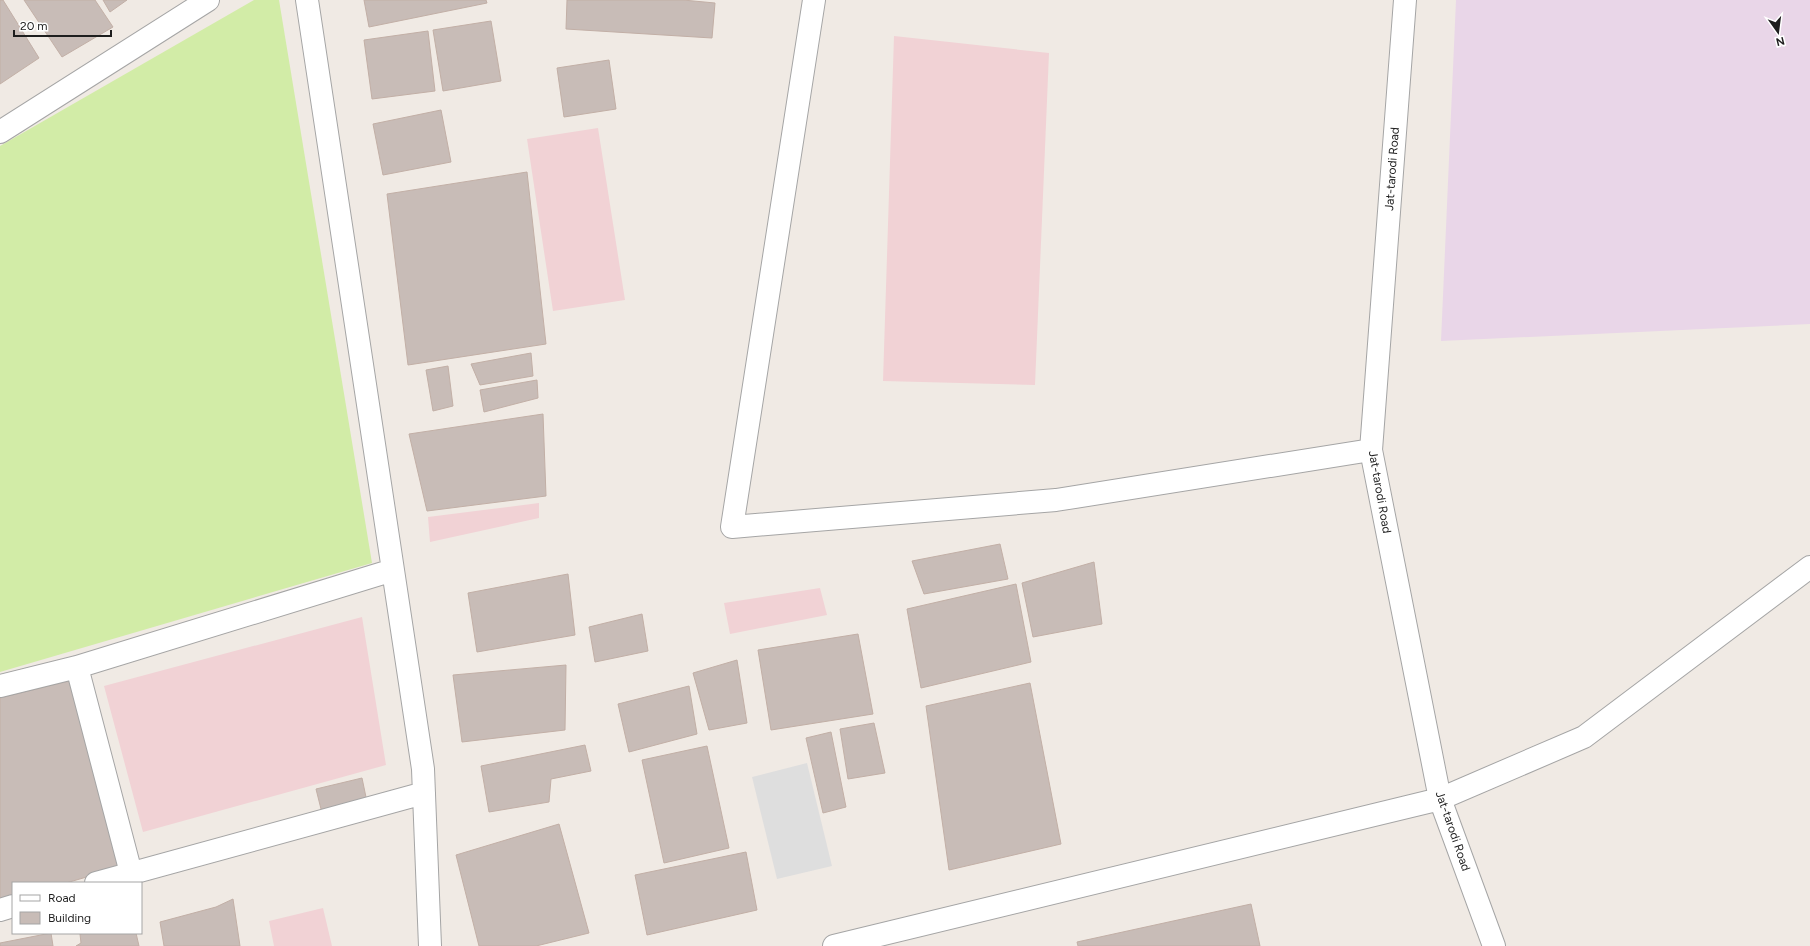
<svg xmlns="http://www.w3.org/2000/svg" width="1810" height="946" viewBox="0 0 1810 946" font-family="Figtree,sans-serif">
	<rect width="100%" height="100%" fill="#f0eae4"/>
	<path fill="#f1d2d5" d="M894,36L1049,53L1035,385L883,381Z
		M598,128L625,300L553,311L527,139Z
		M539,503V518L430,542L428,517Z
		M820,588L827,615L730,634L724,603Z
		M362,617L386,765L143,832L104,686Z
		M323,908L332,946H274L269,921Z"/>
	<path fill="#e9d6e8" d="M1456,0H1810V324L1441,341Z"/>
	<path fill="#d2eca7" d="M254,0H279L372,563L0,672V146Z"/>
	<path fill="#dedede" d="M807,763L832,866L777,879L752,777Z"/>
	<path fill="#c8bcb7" stroke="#c2afa6" d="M0,0H3L39,58L0,84Z
		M24,0H95L113,27L62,57Z
		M103,0H127L110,12Z
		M364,0H486L487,3L369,27Z
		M567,0H683L715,3L712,38L566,29Z
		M491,21L501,81L443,91L433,30Z
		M428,31L435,91L372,99L364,40Z
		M609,60L616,109L564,117L557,68Z
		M441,110L451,162L383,175L373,124Z
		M527,172L546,344L408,365L387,194Z
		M531,353L533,376L480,385L471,364Z
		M448,366L453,406L433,411L426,370Z
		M537,380L538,398L484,412L480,390Z
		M543,414L546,496L427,511L409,434Z
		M1000,544L1008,579L924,594L912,561Z
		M1094,562L1102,624L1033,637L1022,583Z
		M568,574L575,635L477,652L468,593Z
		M1016,584L1031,662L921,688L907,609Z
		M642,614L648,651L595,662L589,627Z
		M858,634L873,714L771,730L758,650Z
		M737,660L747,723L709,730L693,673Z
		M566,665L565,730L462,742L453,675Z
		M69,681L121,867L66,883H13V899L0,903V698Z
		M1030,683L1061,844L949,870L926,706Z
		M689,686L697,734L629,752L618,704Z
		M874,723L885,773L848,779L840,729Z
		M831,732L846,807L823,813L806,738Z
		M585,745L591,771L551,779L549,802L489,812L481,766Z
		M707,746L729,848L664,863L642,760Z
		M362,778L367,802L322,813L316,789Z
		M559,824L589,933L536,946H479L456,855Z
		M746,852L757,910L647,935L635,875Z
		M233,899L240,946H164L160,922L216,907Z
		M1251,904L1260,946H1078L1077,942Z
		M51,933L53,946H0V943Z
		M85,933H136L139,946H76L81,943L80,934Z"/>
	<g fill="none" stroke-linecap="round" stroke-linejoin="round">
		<g stroke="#a5a5a5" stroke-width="24">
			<path id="minor" d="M307,0L423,769L430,946
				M814,0L732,527L1056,500L1371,450
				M1405,0L1371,450L1440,799L1494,946
				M0,132L208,0
				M77,667L131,873
				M0,686L77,667L393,570
				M96,883L424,793
				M0,910L13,906
				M834,946L1440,799L1584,737L1810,567"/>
		</g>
		<use href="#minor" stroke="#fff" stroke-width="22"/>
	</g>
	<g text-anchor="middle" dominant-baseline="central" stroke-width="3" stroke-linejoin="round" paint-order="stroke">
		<g font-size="12" fill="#1e1e1e" stroke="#fff">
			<text transform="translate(1392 169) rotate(-86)">Jat-tarodi Road</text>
			<text transform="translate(1380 492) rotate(80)">Jat-tarodi Road</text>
			<text transform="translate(1453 831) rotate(71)">Jat-tarodi Road</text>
		</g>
	</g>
	<rect x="12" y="882" width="130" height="52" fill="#ffffff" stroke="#a5a5a5"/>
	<rect x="20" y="895" width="20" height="6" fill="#ffffff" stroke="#a5a5a5"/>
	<text x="48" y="902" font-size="12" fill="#1e1e1e">Road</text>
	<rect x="20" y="912" width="20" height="12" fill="#c8bcb7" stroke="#a5a5a5"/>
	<text x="48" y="922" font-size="12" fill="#1e1e1e">Building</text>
	<g transform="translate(1778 32) rotate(166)" stroke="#ffffff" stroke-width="3" paint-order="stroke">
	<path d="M0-3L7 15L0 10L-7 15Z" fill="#1e1e1e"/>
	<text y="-6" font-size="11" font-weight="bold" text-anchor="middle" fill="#1e1e1e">N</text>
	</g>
	<path d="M14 30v6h97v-6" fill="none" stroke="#1e1e1e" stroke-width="2"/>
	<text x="20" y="30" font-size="12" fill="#1e1e1e" stroke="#ffffff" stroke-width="3" paint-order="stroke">20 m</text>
</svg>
